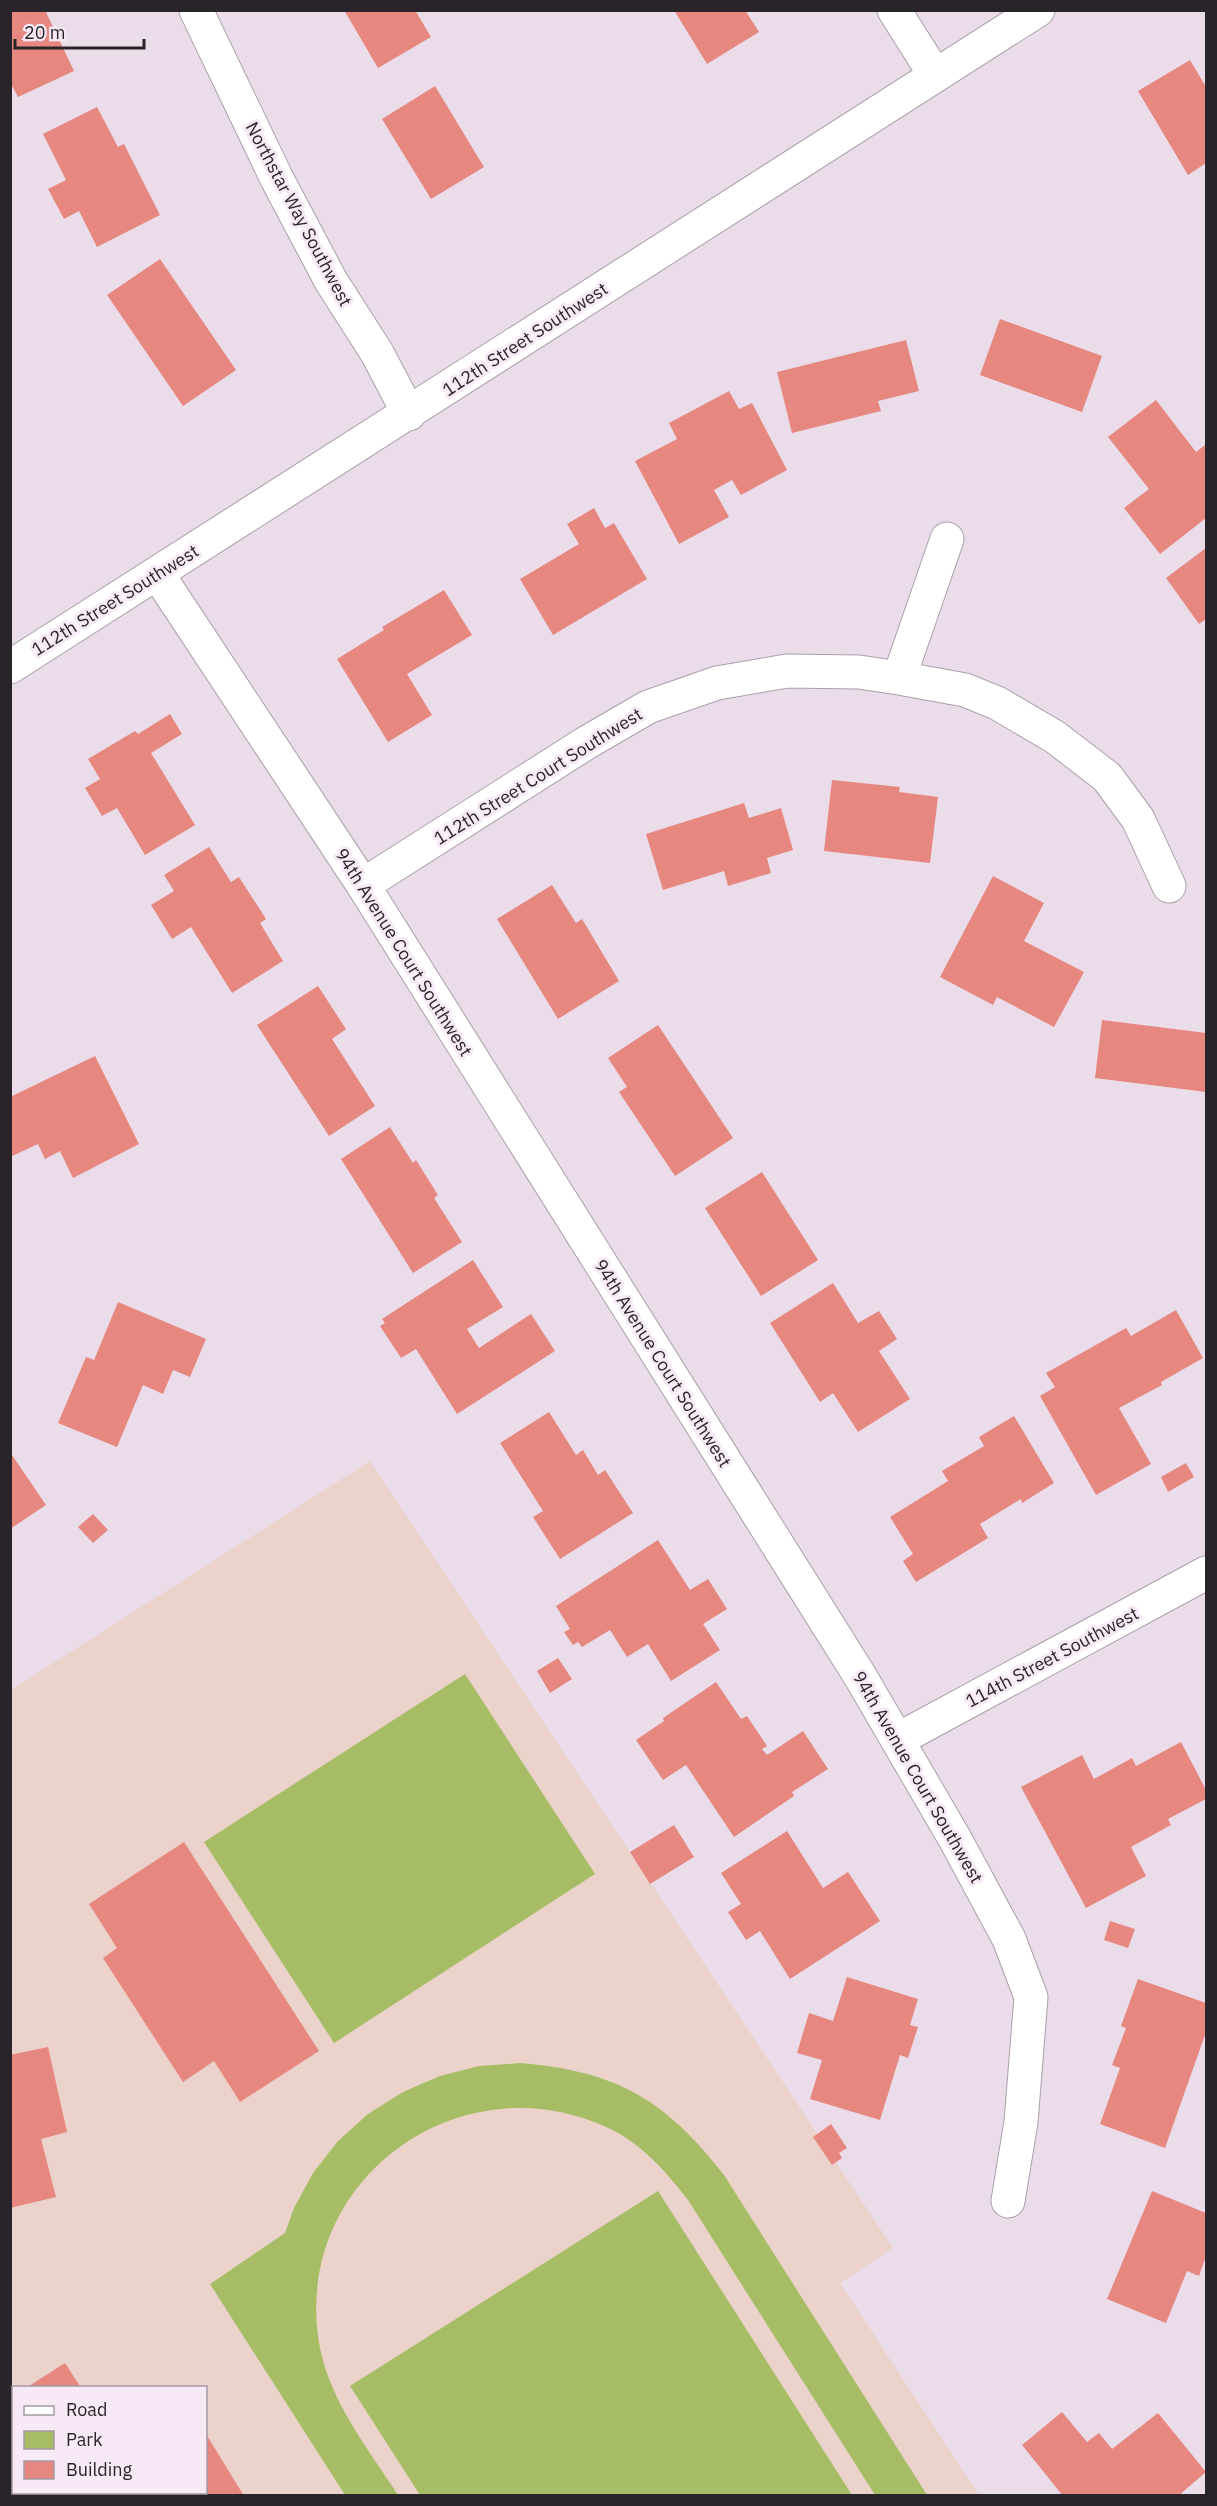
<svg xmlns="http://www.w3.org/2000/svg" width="1217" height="2506" viewBox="0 0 1217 2506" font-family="'IBM Plex Sans',sans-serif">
	<rect width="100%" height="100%" fill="#eadde9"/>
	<path fill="#ebd2ca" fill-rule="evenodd" d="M370,1461L893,2248L840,2283L979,2495L11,2496V1690ZM14,2388H206V2492H14Z"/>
	<path fill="#a6bd65" d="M465,1674L595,1874L334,2043L204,1842Z
		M520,2063C616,2071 665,2099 724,2175L927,2495H875L688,2200C665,2170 639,2141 604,2126C454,2060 289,2185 320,2348C331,2403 369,2450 398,2495H345L210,2284L285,2233L294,2208L313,2173L338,2141L368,2114L403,2092L440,2076L479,2066Z
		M658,2191L852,2495H420L350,2386Z"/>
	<path fill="#e68780" d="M10,10H45L74,71L18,97L10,82Z
		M344,10H415L431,37L378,68Z
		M674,10H745L759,32L707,64Z
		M1190,60L1206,87V163L1188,175L1138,91Z
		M435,86L484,167L431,199L382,119Z
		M97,107L118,147L124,144L160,215L97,247L79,211L64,219L48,189L66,180L43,134Z
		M160,259L236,370L183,406L107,295Z
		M1000,319L1102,356L1082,412L980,375Z
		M906,340L919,391L878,401L881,411L792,433L777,372Z
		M729,391L739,409L752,403L787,470L741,495L732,480L714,490L729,517L679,544L635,461L677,439L669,423Z
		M1156,400L1196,452L1205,445L1206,447V518L1160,554L1124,508L1149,489L1108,437Z
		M594,508L605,528L614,523L647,579L553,635L520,579L579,544L567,524Z
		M1206,548V619L1199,624L1166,578Z
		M444,590L472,635L407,674L432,715L388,742L337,659L384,630L382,627Z
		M170,714L182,734L151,753L195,825L145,855L117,808L102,816L85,788L100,779L88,759L135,731L138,734Z
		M832,780L900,787L899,792L938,797L930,863L824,851Z
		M744,803L749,818L781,808L793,850L767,858L771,873L728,886L724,871L663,890L646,834Z
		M209,847L231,882L239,877L266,919L260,923L283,961L232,993L191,927L172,939L151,905L174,891L164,875Z
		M993,876L1044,903L1024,941L1084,972L1054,1027L997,997L993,1005L940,977Z
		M552,885L576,923L582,919L619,981L558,1019L497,919Z
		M318,986L346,1029L332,1039L375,1106L329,1136L257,1025Z
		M1102,1020L1206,1033V1092L1095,1078Z
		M658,1025L733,1138L675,1176L619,1092L627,1087L608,1058Z
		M95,1056L139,1144L73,1178L60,1151L45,1159L38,1144L10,1157V1097Z
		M390,1127L413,1163L416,1160L438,1195L434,1198L462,1242L413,1273L341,1159Z
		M762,1172L818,1260L761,1296L705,1208Z
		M473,1260L503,1307L467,1329L479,1348L531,1314L555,1351L457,1414L416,1349L401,1358L380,1326L385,1323L382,1319Z
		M833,1283L858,1323L879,1311L897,1339L879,1351L910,1399L858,1432L833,1393L820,1402L770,1323Z
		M118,1302L206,1339L190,1377L173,1370L163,1394L143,1385L117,1447L58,1423L86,1357L94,1360Z
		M1176,1310L1203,1358L1161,1382L1162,1385L1119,1408L1151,1464L1096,1495L1040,1396L1055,1387L1046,1373L1126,1328L1131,1336Z
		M549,1412L576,1455L583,1450L598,1475L605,1470L633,1513L560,1559L533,1517L543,1511L500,1443Z
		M1014,1416L1054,1483L1022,1503L1021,1499L980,1524L988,1538L916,1582L903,1561L913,1554L890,1517L948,1481L942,1471L984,1446L979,1437Z
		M10,1452L46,1505L10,1529Z
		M1186,1463L1194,1477L1168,1492L1161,1477Z
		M93,1514L108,1530L93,1543L78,1527Z
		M658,1540L690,1590L708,1579L727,1609L703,1624L720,1650L671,1681L648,1644L627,1657L610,1630L582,1647L578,1642L573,1645L564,1632L570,1629L556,1606Z
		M558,1658L572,1679L550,1693L537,1671Z
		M716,1682L741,1719L747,1716L767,1746L762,1749L767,1755L803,1731L828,1769L792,1792L794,1796L734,1837L686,1765L663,1780L636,1740L664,1721L663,1718Z
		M1181,1742L1206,1790V1799L1168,1819L1171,1825L1131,1847L1146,1876L1086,1908L1021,1787L1082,1755L1094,1779L1132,1758L1136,1766Z
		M674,1825L694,1857L650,1884L630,1852Z
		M787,1831L823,1888L848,1872L880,1921L790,1979L760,1931L746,1940L728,1912L741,1904L721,1873Z
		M184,1842L319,2051L240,2102L214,2061L183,2082L103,1958L117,1948L89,1904Z
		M1110,1921L1135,1929L1128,1948L1104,1940Z
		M847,1977L918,1999L910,2025L918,2027L908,2058L900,2055L880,2120L810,2099L822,2060L797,2053L809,2013L833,2021Z
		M1138,1979L1206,2003V2032L1165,2148L1100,2124L1120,2068L1112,2065L1126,2028L1121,2026Z
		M48,2047L67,2132L41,2139L56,2197L10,2208V2055Z
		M831,2124L847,2148L839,2153L842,2158L832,2165L813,2137Z
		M1152,2191L1206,2213L1205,2220L1206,2256L1199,2276L1187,2271L1166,2323L1107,2299Z
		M65,2363L81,2388H26Z
		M14,2395V2492H206V2434L244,2496H10V2397Z
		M1062,2412L1087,2442L1099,2433L1112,2449L1158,2413L1206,2472L1178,2496H1063L1022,2445Z"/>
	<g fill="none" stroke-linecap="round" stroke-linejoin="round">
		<g stroke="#ab9faa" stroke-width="35">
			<path id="minor" d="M196,10L277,179L331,281L377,353L409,414
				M894,10L935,75
				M157,573L363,885L860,1676L955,1839L1009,1939L1031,1997L1021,2122L1008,2201
				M10,667L1038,10
				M899,678L947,539
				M363,885L586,743L648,707L717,683L787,671L859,672L899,678L965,690L997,703L1055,737L1107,777L1138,819L1169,886
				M897,1740L1206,1573"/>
		</g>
		<use href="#minor" stroke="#fff" stroke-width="33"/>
	</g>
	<g text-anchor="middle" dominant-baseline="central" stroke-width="6" stroke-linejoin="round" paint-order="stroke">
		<g font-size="18" fill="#292429" stroke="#f7eaf6">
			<text transform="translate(299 214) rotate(62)">Northstar Way Southwest</text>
			<text transform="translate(525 339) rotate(-33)">112th Street Southwest</text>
			<text transform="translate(115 600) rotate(-32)">112th Street Southwest</text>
			<text transform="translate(538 776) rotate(-32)">112th Street Court Southwest</text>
			<text transform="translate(404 952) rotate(58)">94th Avenue Court Southwest</text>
			<text transform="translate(663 1363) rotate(58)">94th Avenue Court Southwest</text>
			<text transform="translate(1052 1657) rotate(-28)">114th Street Southwest</text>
			<text transform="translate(918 1777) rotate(60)">94th Avenue Court Southwest</text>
		</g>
	</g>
	<rect width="1217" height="2506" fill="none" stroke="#292429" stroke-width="24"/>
	<rect x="12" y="2386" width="195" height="108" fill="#f7eaf6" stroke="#a59ba4" stroke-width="1.5"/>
	<rect x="24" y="2406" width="30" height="9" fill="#ffffff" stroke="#a59ba4" stroke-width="1.5"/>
	<text x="66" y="2416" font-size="18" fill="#292429">Road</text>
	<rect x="24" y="2431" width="30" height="18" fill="#a6bd65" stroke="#a59ba4" stroke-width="1.5"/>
	<text x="66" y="2446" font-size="18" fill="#292429">Park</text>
	<rect x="24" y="2461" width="30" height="18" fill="#e68780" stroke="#a59ba4" stroke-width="1.5"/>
	<text x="66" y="2476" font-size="18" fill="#292429">Building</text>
	<path d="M15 39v9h129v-9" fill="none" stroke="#292429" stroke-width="3"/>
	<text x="24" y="39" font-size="18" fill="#292429" stroke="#f7eaf6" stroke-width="4.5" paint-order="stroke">20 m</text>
</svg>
